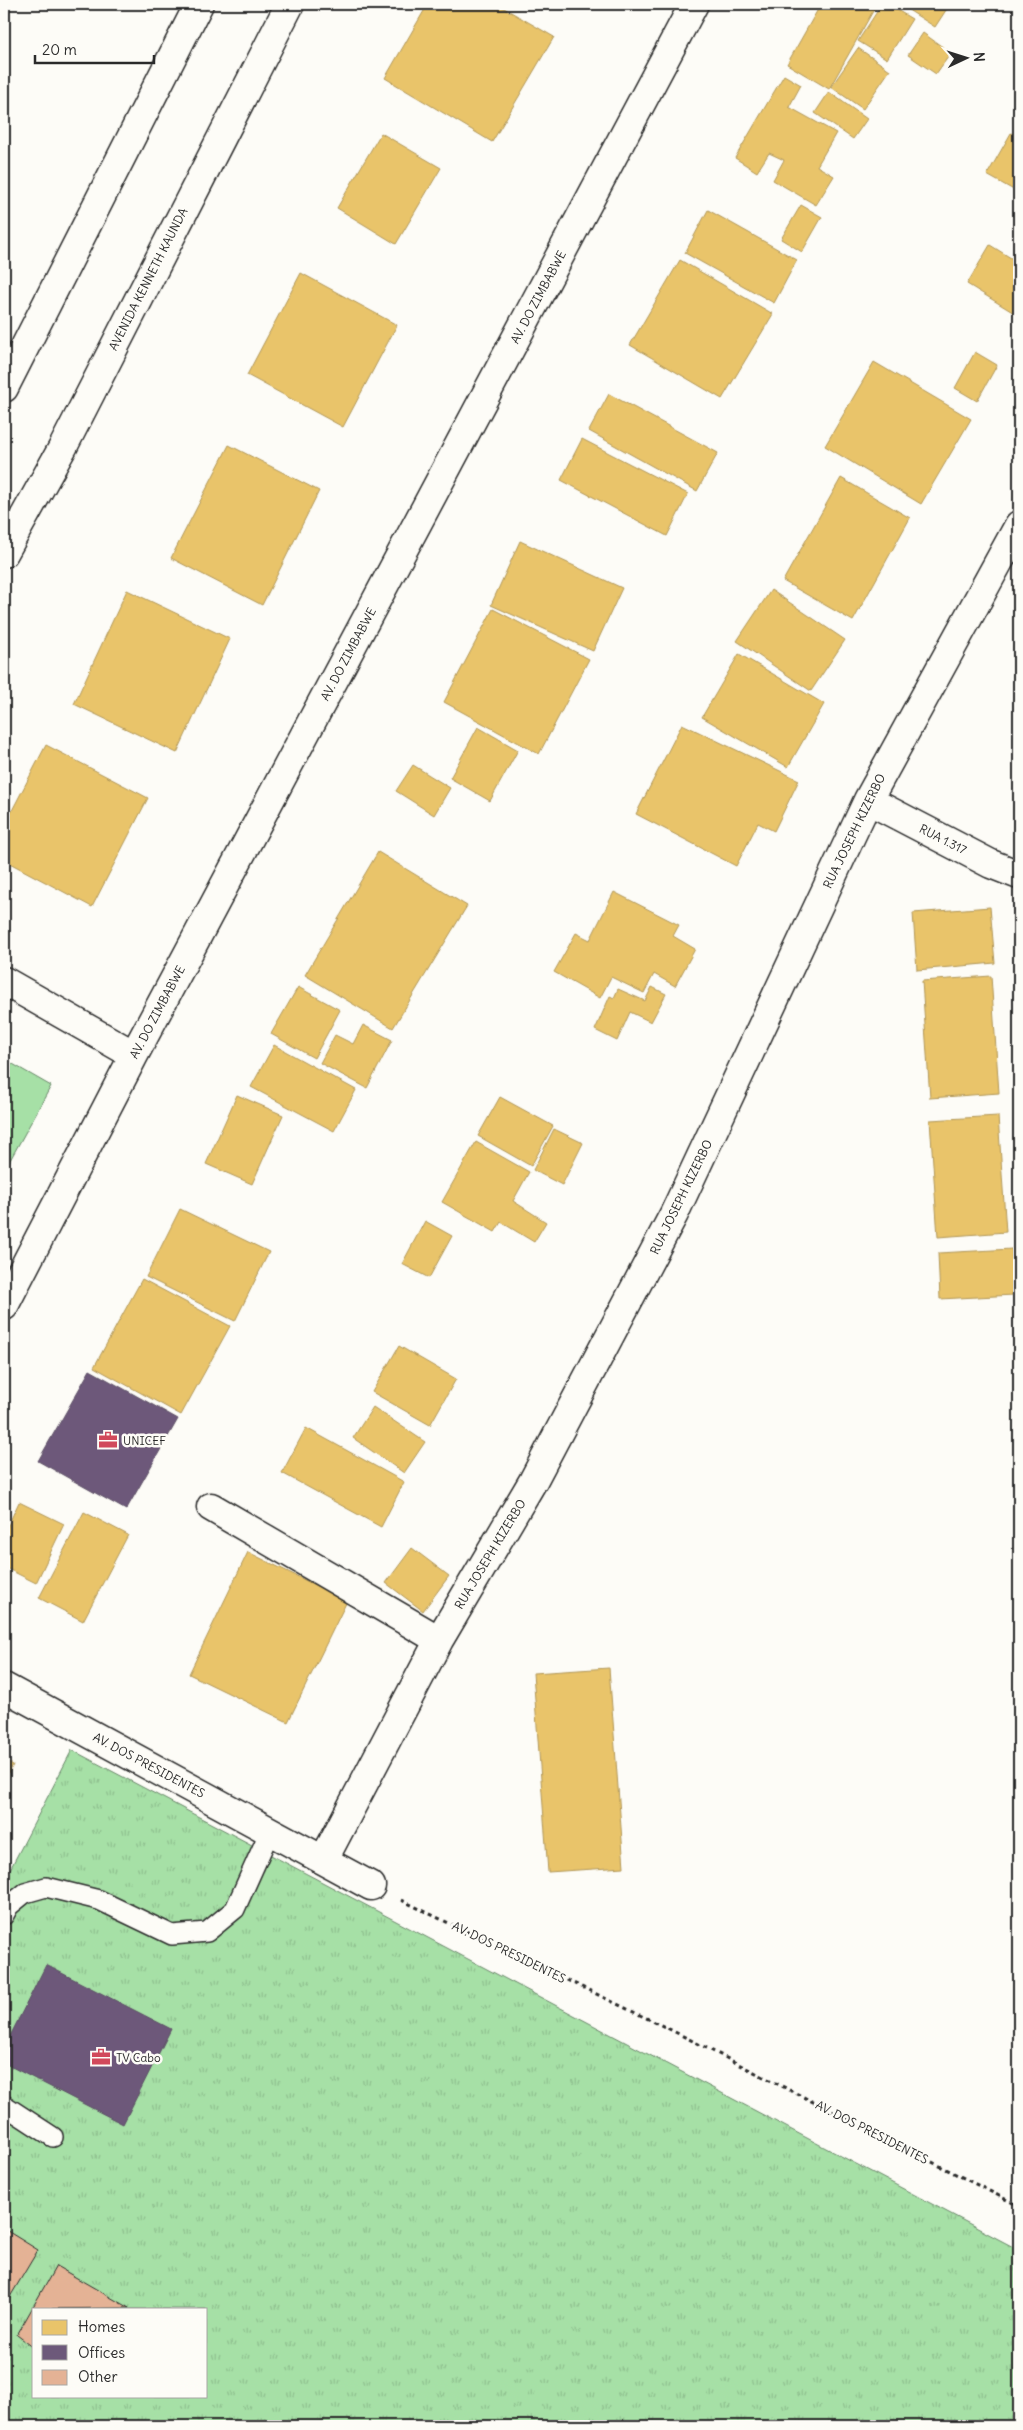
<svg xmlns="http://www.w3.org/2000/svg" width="1023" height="2430" viewBox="0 0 1023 2430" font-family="Delius,sans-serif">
	<defs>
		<pattern id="grass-tufts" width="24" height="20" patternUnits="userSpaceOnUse" patternTransform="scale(1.25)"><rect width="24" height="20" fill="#a6e0a6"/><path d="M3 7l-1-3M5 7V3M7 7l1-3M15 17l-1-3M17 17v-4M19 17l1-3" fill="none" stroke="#8fc08f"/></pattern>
	</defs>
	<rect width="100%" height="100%" fill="#fdfcf7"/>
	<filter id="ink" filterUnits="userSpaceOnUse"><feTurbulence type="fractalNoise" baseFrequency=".02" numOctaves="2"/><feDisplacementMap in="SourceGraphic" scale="10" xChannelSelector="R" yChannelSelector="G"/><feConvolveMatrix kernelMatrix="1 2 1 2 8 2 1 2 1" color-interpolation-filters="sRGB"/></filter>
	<g filter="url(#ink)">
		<path fill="url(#grass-tufts)" stroke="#688668" fill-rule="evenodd" d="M72,1750L1019,2250V2426H4V1881ZM34,2309H206V2396H34Z"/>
		<path fill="#a6e0a6" stroke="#688668" d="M4,1059L51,1086L4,1171Z"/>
		<path fill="#e9c46a" stroke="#b09657" d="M428,4H497L554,37L492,142L385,78Z
			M821,4H877L829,89L787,64Z
			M882,4H887L912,19L887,59L858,41Z
			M899,4H950L935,27Z
			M923,33L951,53L936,74L908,55Z
			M858,48L890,70L863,109L831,87Z
			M784,75L801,85L789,107L836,133L817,166L834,176L816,205L773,180L784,160L769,153L757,172L735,158Z
			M829,92L867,119L853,139L815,113Z
			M381,133L441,168L396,244L337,208Z
			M1011,133L1019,137V193L987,175Z
			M801,205L822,217L802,252L781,239Z
			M708,210L797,260L774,303L685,253Z
			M990,245L1019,263V316L967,284Z
			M680,260L773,314L722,399L630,345Z
			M301,273L397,325L343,427L247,375Z
			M975,352L997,365L977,401L955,388Z
			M874,362L971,419L921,504L825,446Z
			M609,394L718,453L697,491L589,431Z
			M582,439L688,494L667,536L561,480Z
			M229,445L319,491L262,605L171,558Z
			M841,478L910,518L853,621L783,581Z
			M520,541L622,588L593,651L491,605Z
			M127,590L230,639L177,753L74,704Z
			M771,590L845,640L811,691L737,641Z
			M493,609L589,659L539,754L444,702Z
			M739,654L824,704L788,767L702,717Z
			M682,724L799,780L774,831L758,823L736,866L636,814Z
			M478,727L518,750L490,801L450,778Z
			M46,745L148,798L92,907L4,860V826Z
			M413,765L450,788L434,815L396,791Z
			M378,852L467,906L393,1028L305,975Z
			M614,892L679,925L673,936L695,949L675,986L654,974L644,993L611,977L600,998L554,972L576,933L590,940Z
			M990,907L995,963L917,970L913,913Z
			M991,976L999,1093L930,1098L922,981Z
			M298,987L340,1010L314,1058L271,1034Z
			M652,987L666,994L651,1022L630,1012L617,1041L595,1030L610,996L614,998L618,989L645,1001Z
			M363,1025L392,1040L367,1088L320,1063L335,1035L353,1044Z
			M274,1045L356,1090L334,1131L251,1087Z
			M237,1095L283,1115L252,1184L206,1164Z
			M500,1097L553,1126L531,1166L478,1136Z
			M998,1116L1006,1232L938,1237L930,1120Z
			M554,1129L583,1143L562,1185L533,1170Z
			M476,1142L529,1172L513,1201L546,1222L534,1242L501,1222L495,1232L442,1202Z
			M180,1209L269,1252L235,1321L146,1277Z
			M425,1221L452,1236L429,1278L402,1264Z
			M1012,1249L1014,1295L940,1299L938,1253Z
			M142,1279L230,1326L181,1415L94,1367Z
			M399,1346L456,1379L430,1425L372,1392Z
			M373,1407L425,1442L404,1473L353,1438Z
			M306,1428L404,1482L381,1527L282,1473Z
			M19,1502L64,1524L36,1583L4,1567V1534Z
			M84,1512L128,1535L83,1621L39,1598Z
			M412,1548L449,1576L423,1611L386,1583Z
			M248,1552L347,1601L288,1722L189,1674Z
			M609,1668L624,1867L548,1872L533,1673Z
			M4,1759L13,1765L4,1782Z"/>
		<path fill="#6d597a" stroke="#594b62" d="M90,1370L178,1419L126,1510L38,1461Z
			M46,1965L171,2029L123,2124L4,2063V2048Z"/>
		<path fill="#e4b295" stroke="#2b2b2b" d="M4,2229L38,2250L4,2307Z
			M56,2266L129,2308L34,2309V2348L17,2335Z"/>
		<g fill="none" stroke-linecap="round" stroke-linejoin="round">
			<g stroke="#2b2b2b" stroke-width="22">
				<path id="service" d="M4,1915L9,1906L25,1893L46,1887L99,1900L172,1935L207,1932L235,1909L270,1831
					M4,2105L53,2137"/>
			</g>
			<g stroke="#2b2b2b" stroke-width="31">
				<path id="minor" d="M868,800L991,864L1019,875
					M4,981L134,1055
					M4,1306L134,1055L694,4
					M211,1507L439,1640
					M4,1687L371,1886
					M324,1859L439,1640L533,1481L674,1214L868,800L1019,525"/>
			</g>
			<g stroke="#2b2b2b" stroke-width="31">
				<path id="primary" d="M4,388L199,4
					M4,553L63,447L290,4"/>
			</g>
			<path stroke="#2b2b2b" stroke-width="3" stroke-dasharray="4 4" stroke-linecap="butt" d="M401,1900L669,2029L1019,2206"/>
			<use href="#service" stroke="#fdfcf7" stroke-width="19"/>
			<use href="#minor" stroke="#fdfcf7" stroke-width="28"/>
			<use href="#primary" stroke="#fdfcf7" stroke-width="28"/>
		</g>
	</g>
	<defs>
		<g id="office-bare" transform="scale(1.5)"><path d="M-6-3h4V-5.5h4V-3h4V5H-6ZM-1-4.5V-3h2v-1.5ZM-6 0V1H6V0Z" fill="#d1495b" stroke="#fdfcf7" stroke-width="2.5" paint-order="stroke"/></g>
	</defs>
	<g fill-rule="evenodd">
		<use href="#office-bare" x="108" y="1440"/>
		<use href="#office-bare" x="101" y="2057"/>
	</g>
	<g text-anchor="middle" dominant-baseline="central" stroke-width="5" stroke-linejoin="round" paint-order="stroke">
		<g font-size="12" fill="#2b2b2b" stroke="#fdfcf7">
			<text transform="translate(148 279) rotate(-63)">AVENIDA KENNETH KAUNDA</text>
			<text transform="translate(538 297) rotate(-62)">AV. DO ZIMBABWE</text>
			<text transform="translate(348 654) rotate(-62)">AV. DO ZIMBABWE</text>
			<text transform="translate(854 831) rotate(-64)">RUA JOSEPH KIZERBO</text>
			<text transform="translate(943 839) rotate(27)">RUA 1.317</text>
			<text transform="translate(157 1012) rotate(-62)">AV. DO ZIMBABWE</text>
			<text transform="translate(681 1197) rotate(-64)">RUA JOSEPH KIZERBO</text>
			<text transform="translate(490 1554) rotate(-59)">RUA JOSEPH KIZERBO</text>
			<text transform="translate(149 1765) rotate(28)">AV. DOS PRESIDENTES</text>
			<text transform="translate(509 1952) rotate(26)">AV. DOS PRESIDENTES</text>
			<text transform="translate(872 2132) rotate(27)">AV. DOS PRESIDENTES</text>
		</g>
		<g font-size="12" fill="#2b2b2b" stroke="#fdfcf7" text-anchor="start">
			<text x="123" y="1440">UNICEF</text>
			<text x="116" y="2057">TV Cabo</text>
		</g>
	</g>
	<rect width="1023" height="2430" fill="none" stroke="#fdfcf7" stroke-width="20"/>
	<rect x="10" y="10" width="1003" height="2410" fill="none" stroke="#2b2b2b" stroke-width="2" filter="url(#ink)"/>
	<rect x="32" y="2308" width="175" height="90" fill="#fdfcf7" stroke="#a9a8a5"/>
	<rect x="42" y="2320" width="25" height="15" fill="#e9c46a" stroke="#a9a8a5"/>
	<text x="78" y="2332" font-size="15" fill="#2b2b2b">Homes</text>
	<rect x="42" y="2345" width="25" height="15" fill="#6d597a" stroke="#a9a8a5"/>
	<text x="78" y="2358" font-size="15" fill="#2b2b2b">Offices</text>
	<rect x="42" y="2370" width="25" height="15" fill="#e4b295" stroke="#a9a8a5"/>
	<text x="78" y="2382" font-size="15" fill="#2b2b2b">Other</text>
	<g transform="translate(966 58) rotate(86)" stroke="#fdfcf7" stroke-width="4" paint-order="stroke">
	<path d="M0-4L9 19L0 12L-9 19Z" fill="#2b2b2b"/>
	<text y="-8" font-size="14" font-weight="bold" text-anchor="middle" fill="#2b2b2b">N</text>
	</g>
	<path d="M35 55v8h119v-8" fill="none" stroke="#2b2b2b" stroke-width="2.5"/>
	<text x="42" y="55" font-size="15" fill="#2b2b2b" stroke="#fdfcf7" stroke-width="4" paint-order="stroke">20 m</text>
</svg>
